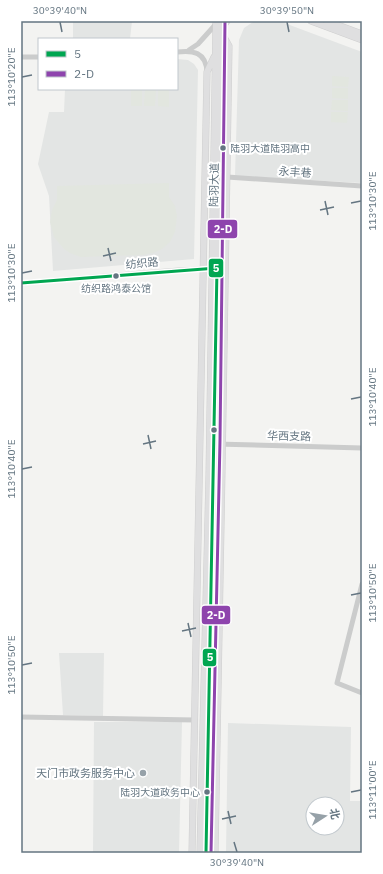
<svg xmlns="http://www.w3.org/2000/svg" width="383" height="874" viewBox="0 0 383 874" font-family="'IBM Plex Sans','Noto Sans SC',sans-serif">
	<rect width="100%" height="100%" fill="#f3f3f1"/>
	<path fill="#e3e5e4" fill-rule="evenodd" d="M73,21H132L130,39H73Z
		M259,21H279L362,52V183L235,176L239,40L244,28L253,22Z
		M177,59L188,60L194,64L198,70L194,259L53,271L49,196L38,164L49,112H64L65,89H177Z
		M59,653H104L103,716L63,715Z
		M94,722H182L179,853H93Z
		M228,723L351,727L350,801H362V853H226ZM313,804H337V828H313Z"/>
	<path fill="#e2e6df" d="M332,76L349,77L348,87L332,86Z
		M332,88H348V99L332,98Z
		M131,89H142V106H131Z
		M145,89H156L155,106H144Z
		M158,89H169V107L158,106Z
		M332,100H348V111L331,110Z
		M331,112H348L347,123L331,122Z
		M169,183V197L175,206L177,216L175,232L170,242L162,249L153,253L143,255L81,257L70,253L64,249L54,237L50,222L52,210L57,200V186Z"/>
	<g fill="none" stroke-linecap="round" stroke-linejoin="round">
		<g stroke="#cfcfcf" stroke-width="7">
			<path id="major" d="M311,21L362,40
				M327,21L362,34
				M192,853L207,72L214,57
				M200,853L209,476L216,21
				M206,853L215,440L220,21
				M215,853L222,470L229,46L220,30L227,21"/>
		</g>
		<path stroke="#cbcccc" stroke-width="5" d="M189,50L198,44L216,24
			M177,52C193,50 206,52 207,72
			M21,57H39
			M227,177L362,186
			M21,283L179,270L225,268
			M215,444L362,448
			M362,584L337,683L362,693
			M21,717L195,720"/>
		<use href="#major" stroke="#dfdfe0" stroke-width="6"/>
		<g stroke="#fff" stroke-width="6">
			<path id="bus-1" d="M21,283L217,268L206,853"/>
		</g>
		<g stroke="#fff" stroke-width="6">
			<path id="bus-2" d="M211,853L220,440L225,21"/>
		</g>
		<use href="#bus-1" stroke="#00a651" stroke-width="3"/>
		<use href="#bus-2" stroke="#8e44ad" stroke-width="3"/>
	</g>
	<path fill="none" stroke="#647581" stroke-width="1.5" d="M60,22L62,32M287,22L289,32M22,77L32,75M325,201L328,215M351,203L361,201M320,210L334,207M108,248L111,261M103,256L116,253M22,273L32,271M351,399L361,397M148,435L151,449M143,444L156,441M22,469L32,467M351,595L361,593M188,623L191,637M182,631L196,628M22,665L32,663M351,792L361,790M228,811L231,824M222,819L236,816M234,842L237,852"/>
	<g fill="#647581" stroke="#fff" stroke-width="1.5">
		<circle cx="223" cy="148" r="3.5"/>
		<circle cx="116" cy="276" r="3.5"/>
		<circle cx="214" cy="430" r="3.5"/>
		<circle cx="207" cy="792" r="3.5"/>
	</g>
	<circle fill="#96a1a8" stroke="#fff" stroke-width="1.5" cx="143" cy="773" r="4"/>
	<g text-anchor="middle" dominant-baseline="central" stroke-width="4" stroke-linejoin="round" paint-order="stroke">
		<g font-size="10" fill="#647581" stroke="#fff" text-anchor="start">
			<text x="230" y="148">陆羽大道陆羽高中</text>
			<text x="116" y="288" text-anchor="middle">纺织路鸿泰公馆</text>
			<text x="200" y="792" text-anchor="end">陆羽大道政务中心</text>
		</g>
		<g font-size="11" fill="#647581" stroke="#fff">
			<text transform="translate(295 172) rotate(4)">永丰巷</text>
			<text transform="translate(214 185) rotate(-89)">陆羽大道</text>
			<text transform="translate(142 263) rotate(-5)">纺织路</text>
			<text transform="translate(289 436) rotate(1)">华西支路</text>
		</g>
		<g font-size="11" fill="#647581" stroke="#fff" text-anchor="end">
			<text x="135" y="773">天门市政务服务中心</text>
		</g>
	</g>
	<g stroke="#fff" stroke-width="1.5">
		<rect x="207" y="219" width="31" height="20" rx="4" fill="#8e44ad"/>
		<rect x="208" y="258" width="16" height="20" rx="4" fill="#00a651"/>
		<rect x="201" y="605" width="30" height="20" rx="4" fill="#8e44ad"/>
		<rect x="202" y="648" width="15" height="19" rx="4" fill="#00a651"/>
	</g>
	<g font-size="11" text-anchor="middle" font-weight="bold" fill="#fff">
		<text x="223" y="233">2-D</text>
		<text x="216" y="272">5</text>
		<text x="216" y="619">2-D</text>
		<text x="210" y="661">5</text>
	</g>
	<rect width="383" height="874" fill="none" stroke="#ffffff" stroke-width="44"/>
	<rect x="38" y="38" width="140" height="52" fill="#ffffff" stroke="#c1c8cd"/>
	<rect x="46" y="51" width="20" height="6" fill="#00a651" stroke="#c1c8cd"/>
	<text x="74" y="58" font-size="12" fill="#647581">5</text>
	<rect x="46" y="71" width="20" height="6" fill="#8e44ad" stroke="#c1c8cd"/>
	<text x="74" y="78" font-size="12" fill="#647581">2-D</text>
	<g transform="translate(325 816) rotate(78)"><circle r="19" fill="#ffffff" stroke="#c1c8cd"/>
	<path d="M0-3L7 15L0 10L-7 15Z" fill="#96a1a8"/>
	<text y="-6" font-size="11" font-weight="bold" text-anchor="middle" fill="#647581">北</text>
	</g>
	<rect x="22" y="22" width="339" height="830" fill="none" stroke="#647581" stroke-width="1.5"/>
	<g font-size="10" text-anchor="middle" fill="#647581">
		<text x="60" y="14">30°39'40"N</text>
		<text x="287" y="14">30°39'50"N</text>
		<text transform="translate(11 77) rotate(-90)" y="4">113°10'20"E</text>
		<text transform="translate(372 201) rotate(-90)" y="4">113°10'30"E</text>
		<text transform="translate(11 273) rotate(-90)" y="4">113°10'30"E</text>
		<text transform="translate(372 397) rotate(-90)" y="4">113°10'40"E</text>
		<text transform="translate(11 469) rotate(-90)" y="4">113°10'40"E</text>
		<text transform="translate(372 593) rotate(-90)" y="4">113°10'50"E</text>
		<text transform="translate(11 665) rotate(-90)" y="4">113°10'50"E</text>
		<text transform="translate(372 790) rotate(-90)" y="4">113°11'00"E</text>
		<text x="237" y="866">30°39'40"N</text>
	</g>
</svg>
